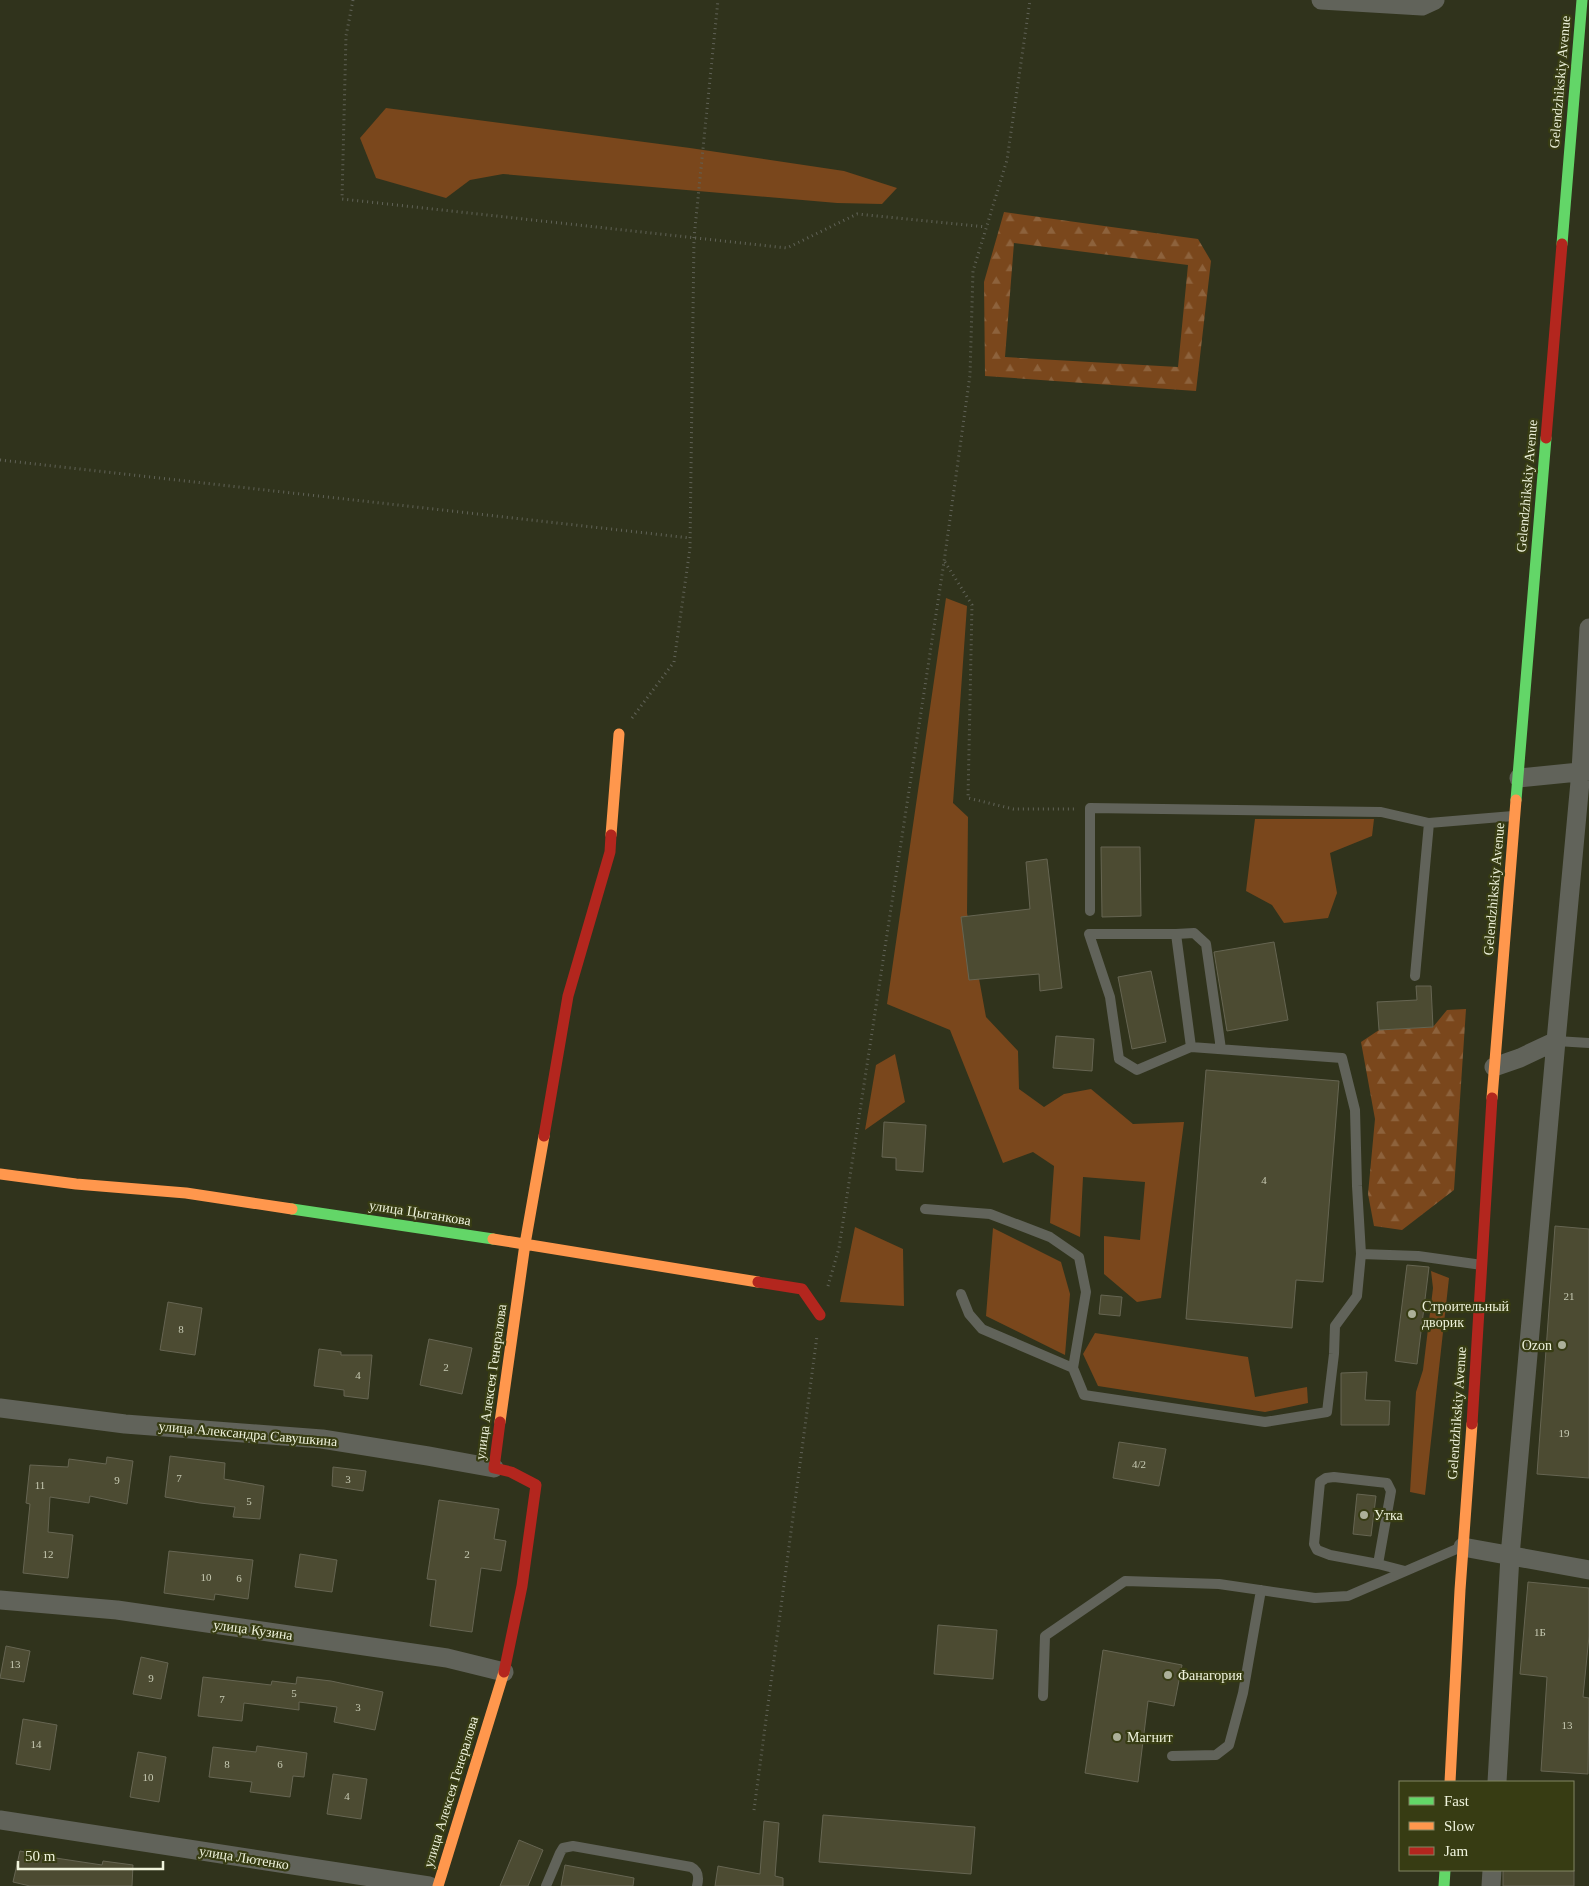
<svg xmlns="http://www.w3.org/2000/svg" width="1589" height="1886" viewBox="0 0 1589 1886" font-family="'Times New Roman',serif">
	<defs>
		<pattern id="forest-firs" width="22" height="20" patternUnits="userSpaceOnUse" patternTransform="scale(1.25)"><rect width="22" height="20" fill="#7a471c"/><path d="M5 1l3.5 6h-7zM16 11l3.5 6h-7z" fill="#8d623c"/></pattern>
	</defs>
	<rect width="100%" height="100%" fill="#30331c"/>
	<path fill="#7a471c" d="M386,108L690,148L844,171L897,188L882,204L837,203L503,174L470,180L446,198L376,178L360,138Z
		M946,598L967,606L953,803L968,817L967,913L986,1017L1018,1051L1019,1089L1044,1107L1064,1094L1091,1089L1133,1124L1184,1122L1161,1298L1137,1302L1104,1274V1236L1140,1240L1145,1182L1083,1177L1080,1237L1050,1223L1054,1166L1033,1152L1003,1163L950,1030L887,1004Z
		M1255,819H1374L1372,836L1330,853L1337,893L1328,918L1284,923L1272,905L1246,891Z
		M895,1054L905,1102L865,1130L876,1065Z
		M855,1227L903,1249L904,1306L840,1302Z
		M993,1228L1061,1262L1070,1294L1065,1355L986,1316Z
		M1431,1271L1449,1278L1425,1495L1410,1492L1416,1392L1423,1370L1433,1288Z
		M1095,1333L1248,1357L1255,1397L1307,1387L1308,1403L1265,1412L1098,1386L1083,1354Z"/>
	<path fill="url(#forest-firs)" fill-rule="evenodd" d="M1004,212L1198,239L1211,261L1196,391L985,376L984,282ZM1014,243L1188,265L1178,367L1005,357Z
		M1466,1009L1454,1190L1402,1230L1374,1226L1368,1194L1375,1119L1361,1042L1379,1030L1433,1027L1447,1010Z"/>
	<path fill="#4c4b32" stroke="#666552" d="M1101,847H1140L1141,916L1102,917Z
		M1047,859L1062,988L1040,991L1039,974L969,980L961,917L1030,909L1026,862Z
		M1274,942L1288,1020L1227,1031L1214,952Z
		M1151,971L1166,1042L1132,1049L1118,977Z
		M1416,986H1431L1433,1027L1379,1030L1377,1002L1417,1000Z
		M1056,1036L1094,1039L1092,1071L1053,1068Z
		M1206,1070L1339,1081L1323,1282L1296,1280L1292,1328L1186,1319Z
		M884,1122L926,1125L923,1172L896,1170V1158L882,1157Z
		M1555,1226L1589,1229V1478L1537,1474Z
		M1407,1265L1429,1267L1417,1364L1395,1361Z
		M1101,1295L1122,1297L1120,1316L1099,1314Z
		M168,1302L202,1308L195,1355L160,1350Z
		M429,1339L472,1348L462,1394L420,1385Z
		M319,1349L341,1352V1355H372L368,1399L344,1396V1390L314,1386Z
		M1367,1372L1365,1400L1390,1401L1389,1425H1341V1373Z
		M1119,1442L1166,1449L1159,1486L1113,1478Z
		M170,1456L225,1463L224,1479L264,1486L260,1519L233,1517L235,1507L200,1503L165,1497Z
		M107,1457L133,1461L127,1504L90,1496L89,1503L50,1497L48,1532L73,1535L68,1578L23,1573L30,1504L26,1503L30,1465L68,1467L69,1459L106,1464Z
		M333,1467L366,1471L363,1491L332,1486Z
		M1357,1494L1376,1496L1371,1536L1353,1534Z
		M439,1500L499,1509L494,1539L506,1541L501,1571L481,1568L472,1632L430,1626L436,1580L427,1579Z
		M169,1551L253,1560L248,1599L215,1594L214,1600L164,1593Z
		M300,1554L337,1560L332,1592L295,1587Z
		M1528,1582L1589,1588V1636L1583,1697L1589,1698L1588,1774L1541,1771L1547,1677L1520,1674Z
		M938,1625L997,1630L993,1679L934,1674Z
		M6,1646L30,1651L24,1682L0,1678Z
		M1103,1650L1182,1665L1174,1706L1148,1701L1138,1782L1085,1773Z
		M141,1657L168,1663L161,1699L133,1694Z
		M203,1677L271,1685L272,1681L296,1684L297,1677L331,1681L383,1692L375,1730L334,1722L337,1707L299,1702V1710L244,1703L242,1721L198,1716Z
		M23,1719L57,1725L50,1770L16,1764Z
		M257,1746L307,1753L304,1777L293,1776L290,1797L250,1792L252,1782L209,1777L213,1747L256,1752Z
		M138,1752L166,1757L159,1802L130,1797Z
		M333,1774L367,1779L361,1819L327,1814Z
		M823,1815L975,1827L971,1874L819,1862Z
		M764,1821L779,1823L775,1876L783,1878V1886H715L718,1866L760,1874Z
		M519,1840L543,1850L528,1886H500Z
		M20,1851L49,1857L102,1865L103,1861L133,1865L132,1886H30L13,1882Z
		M565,1865L634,1878L633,1886H561Z
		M1503,1870H1574V1886H1503Z"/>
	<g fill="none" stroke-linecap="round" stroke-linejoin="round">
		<path stroke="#616358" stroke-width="3" stroke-dasharray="1 4" stroke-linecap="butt" d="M353,0L346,36L342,199L787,248L857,214L986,227
			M0,460L690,538
			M945,562L972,605L968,798L1013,809H1077
			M632,718L674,662L690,548L694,238L718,0
			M828,1286L839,1248L944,562L970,375L973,271L1007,160L1030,0
			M754,1810L817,1336"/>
		<path stroke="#61635a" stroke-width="10" d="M1090,911V808L1381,812L1429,823L1513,816
			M1176,934L1194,933L1206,944L1221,1049
			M1415,976L1429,823
			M1556,1041L1589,1043
			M1191,1047L1176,934H1089L1110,997L1119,1059L1137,1070L1191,1047L1342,1058L1355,1110L1357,1186L1361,1254
			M925,1209L990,1214L1050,1237L1079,1257L1086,1292L1073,1368L1084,1395L1265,1422L1327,1412L1334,1354L1335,1326L1357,1296L1361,1254L1418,1256L1482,1265
			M961,1294L969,1314L982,1329L1073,1368
			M1378,1564L1391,1491L1387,1483L1334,1477L1326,1478L1320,1482L1314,1544L1317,1550L1330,1555L1378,1564L1405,1571
			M1043,1696L1045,1636L1125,1581L1219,1584L1315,1598L1348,1596L1459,1548
			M1172,1756L1216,1755L1229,1745L1243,1693L1261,1590
			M546,1886L560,1853L563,1848L573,1846L691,1867C699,1871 699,1878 697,1886"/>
		<path stroke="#61635a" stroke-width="19" d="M1321,0L1422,6L1435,0
			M1519,778L1589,771
			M1494,1067L1520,1058L1556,1041L1581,771L1589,628
			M0,1408L125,1424L322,1439L428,1456L494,1468
			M1463,1547L1589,1570
			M0,1600L117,1610L447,1658L504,1672
			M1497,1782L1510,1556L1556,1041
			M0,1820L429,1886
			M1491,1886L1492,1870"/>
		<path stroke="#63d668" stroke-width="11" d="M1562,244L1582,0
			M1516,800L1546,438
			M292,1209L493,1239
			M1444,1886L1445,1870"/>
		<path stroke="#ff974d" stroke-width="11" d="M611,835L619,734
			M1492,1098L1516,800
			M0,1174L76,1184L186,1193L292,1209
			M493,1239L758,1282
			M500,1422L525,1244L544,1136
			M1450,1782L1460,1590L1472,1424
			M438,1886L504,1672"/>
		<path stroke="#b3261e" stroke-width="11" d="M1546,438L1562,244
			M544,1136L568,996L610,852L611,835
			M758,1282L802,1289L820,1315
			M500,1422L494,1468L511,1472L536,1485L522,1586L504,1672
			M1472,1424L1492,1098"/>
	</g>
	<g fill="#acb099" stroke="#373c13" stroke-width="2">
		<circle cx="1412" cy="1314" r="5"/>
		<circle cx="1562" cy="1345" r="5"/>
		<circle cx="1364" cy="1515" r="5"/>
		<circle cx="1168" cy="1675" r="5"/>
		<circle cx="1117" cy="1737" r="5"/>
	</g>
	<g text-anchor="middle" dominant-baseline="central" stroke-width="4.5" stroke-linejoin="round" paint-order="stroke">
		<g font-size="11" fill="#c6c9b2">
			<text x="1264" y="1180">4</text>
			<text x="1569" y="1296">21</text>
			<text x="181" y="1329">8</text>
			<text x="446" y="1367">2</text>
			<text x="358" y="1375">4</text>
			<text x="1564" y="1433">19</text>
			<text x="1139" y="1464">4/2</text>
			<text x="179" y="1478">7</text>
			<text x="348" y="1479">3</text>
			<text x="117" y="1480">9</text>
			<text x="40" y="1485">11</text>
			<text x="249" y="1501">5</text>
			<text x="48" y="1554">12</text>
			<text x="467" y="1554">2</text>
			<text x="206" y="1577">10</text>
			<text x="239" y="1578">6</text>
			<text x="1540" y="1632">1Б</text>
			<text x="15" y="1664">13</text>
			<text x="151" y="1678">9</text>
			<text x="294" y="1693">5</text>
			<text x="222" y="1699">7</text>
			<text x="358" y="1707">3</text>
			<text x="1567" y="1725">13</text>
			<text x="36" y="1744">14</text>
			<text x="227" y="1764">8</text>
			<text x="280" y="1764">6</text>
			<text x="148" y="1777">10</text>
			<text x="347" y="1796">4</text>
		</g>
		<g font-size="14" fill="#eff3dc" stroke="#373c13">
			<text transform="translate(1560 82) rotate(-85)">Gelendzhikskiy Avenue</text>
			<text transform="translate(1527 486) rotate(-85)">Gelendzhikskiy Avenue</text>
			<text transform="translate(1494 889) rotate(-85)">Gelendzhikskiy Avenue</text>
			<text transform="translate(420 1213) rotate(9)">улица Цыганкова</text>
			<text transform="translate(491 1382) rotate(-82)">улица Алексея Генералова</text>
			<text transform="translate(1457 1413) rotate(-86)">Gelendzhikskiy Avenue</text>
			<text transform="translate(248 1434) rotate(5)">улица Александра Савушкина</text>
			<text transform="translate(253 1630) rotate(8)">улица Кузина</text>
			<text transform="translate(451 1792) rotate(-73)">улица Алексея Генералова</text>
			<text transform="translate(244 1858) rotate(9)">улица Лютенко</text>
		</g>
		<g font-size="14" fill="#eff3dc" stroke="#373c13" text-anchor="start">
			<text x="1422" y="1306">Строительный<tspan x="1422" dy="16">дворик</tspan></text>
			<text x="1552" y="1345" text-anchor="end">Ozon</text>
			<text x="1374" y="1515">Утка</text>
			<text x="1178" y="1675">Фанагория</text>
			<text x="1127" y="1737">Магнит</text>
		</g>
	</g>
	<rect x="1399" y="1781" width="175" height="90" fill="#373c13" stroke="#818563"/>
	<rect x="1409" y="1797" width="25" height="8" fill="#63d668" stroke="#818563"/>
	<text x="1444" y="1806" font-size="15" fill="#eff3dc">Fast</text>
	<rect x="1409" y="1822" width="25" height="8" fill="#ff974d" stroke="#818563"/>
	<text x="1444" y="1831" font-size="15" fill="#eff3dc">Slow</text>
	<rect x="1409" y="1847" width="25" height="8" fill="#b3261e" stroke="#818563"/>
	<text x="1444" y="1856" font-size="15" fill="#eff3dc">Jam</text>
	<path d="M18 1861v8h145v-8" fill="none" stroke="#eff3dc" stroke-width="2.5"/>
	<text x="25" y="1861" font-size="15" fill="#eff3dc" stroke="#373c13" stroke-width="4" paint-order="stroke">50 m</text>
</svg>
